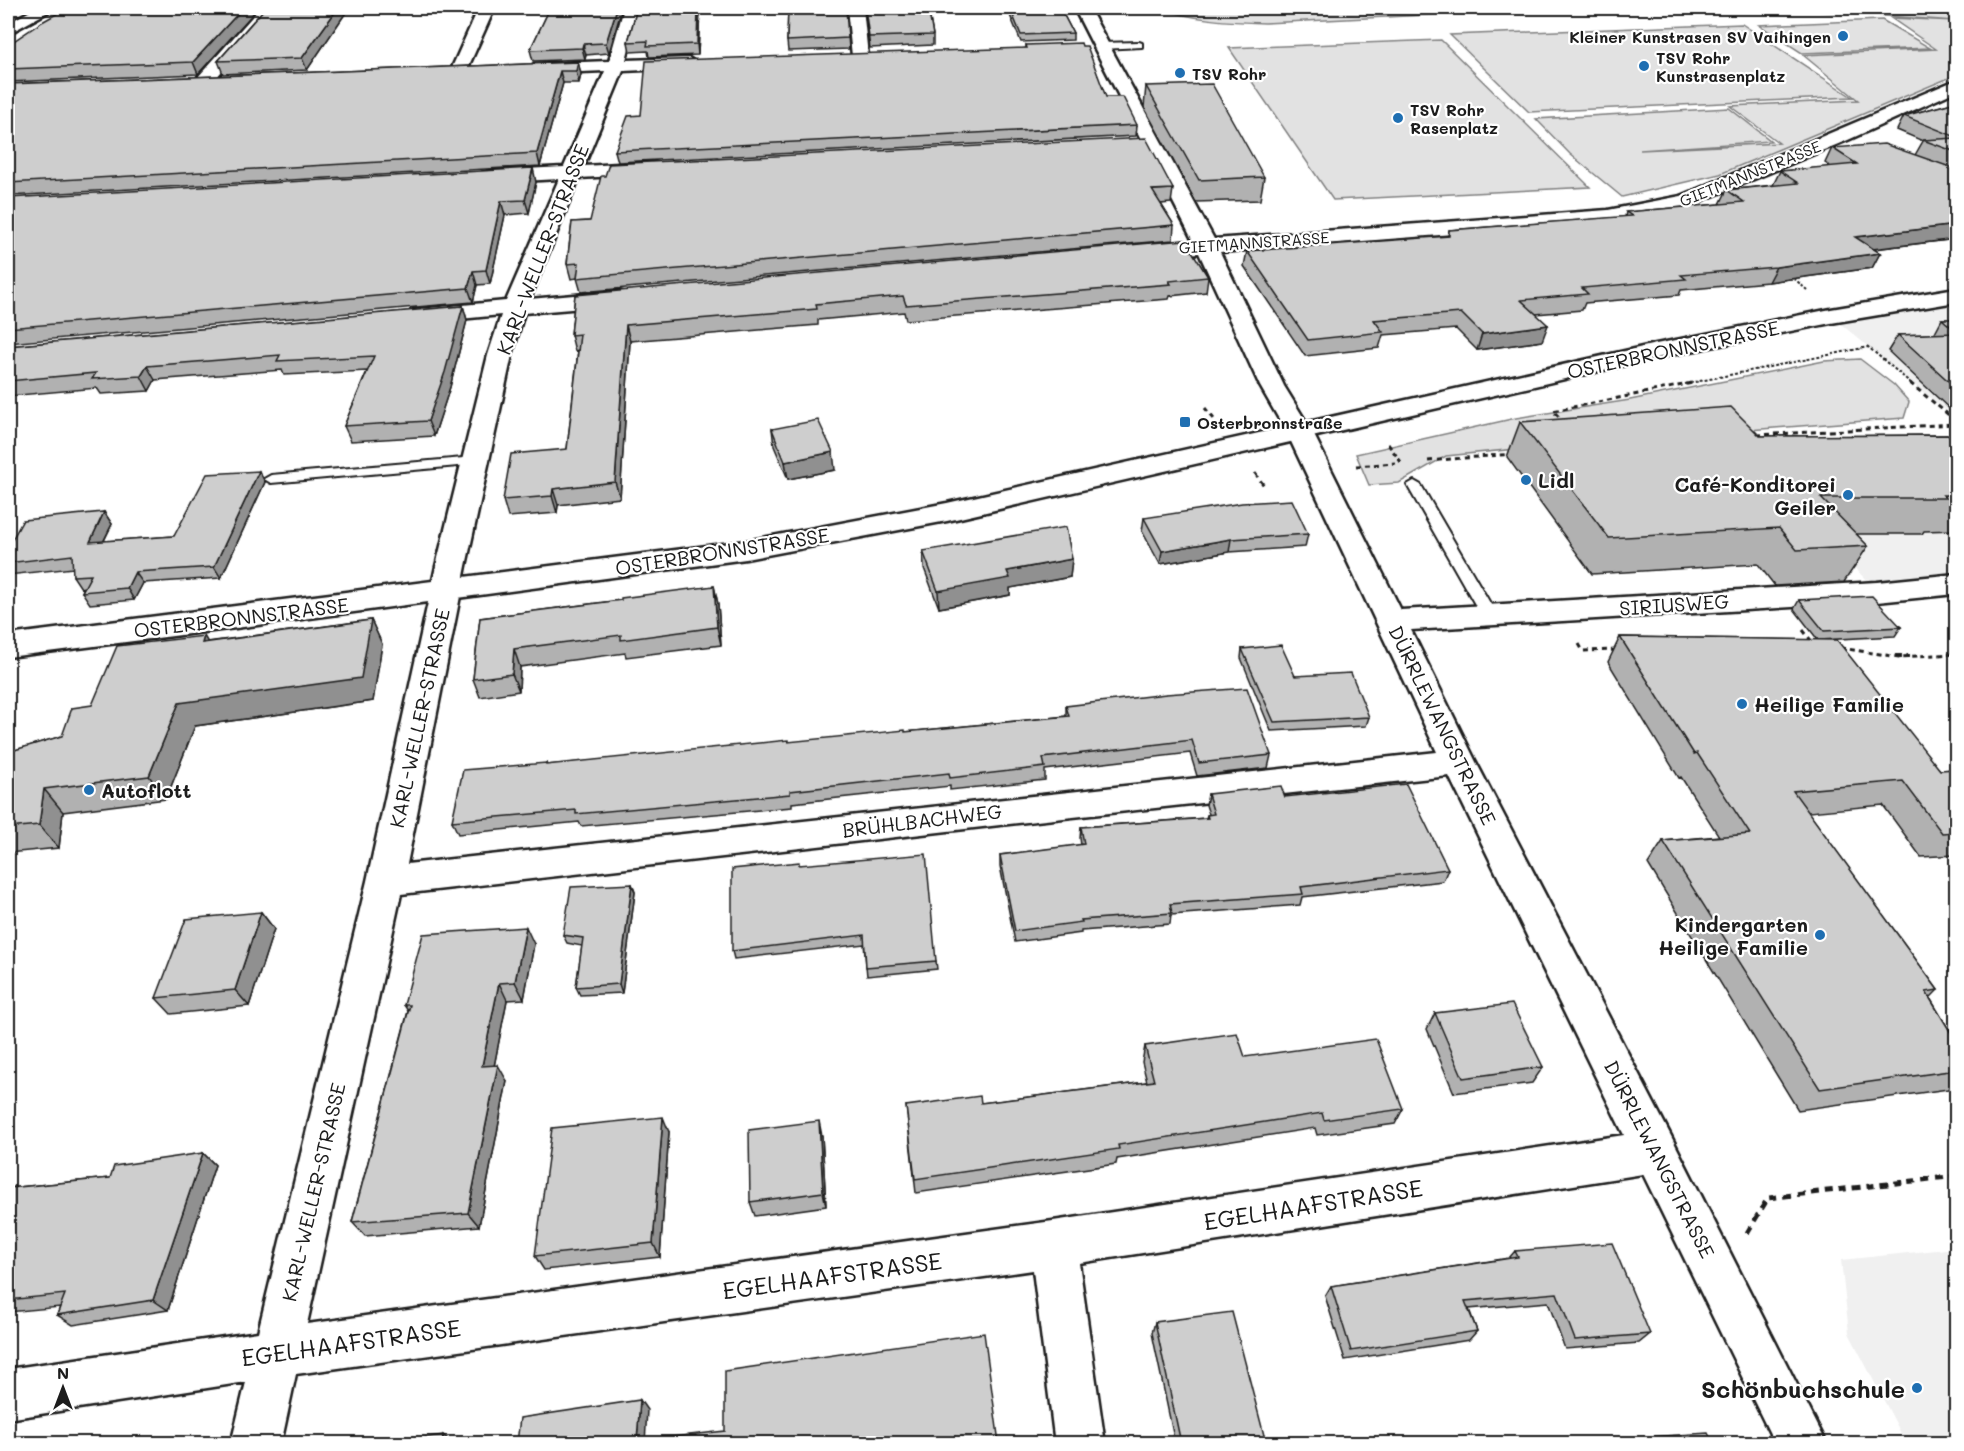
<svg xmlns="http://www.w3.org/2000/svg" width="1964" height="1451" viewBox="0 0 1964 1451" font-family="Mali,sans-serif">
	<rect width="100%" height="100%" fill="#fff"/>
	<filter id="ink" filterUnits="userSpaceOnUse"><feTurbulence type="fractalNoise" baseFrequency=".0167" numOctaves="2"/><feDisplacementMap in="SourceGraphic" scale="12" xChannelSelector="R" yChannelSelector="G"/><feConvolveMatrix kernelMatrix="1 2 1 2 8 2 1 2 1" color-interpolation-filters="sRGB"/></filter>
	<g filter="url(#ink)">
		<path fill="#f0f0f0" d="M1956,295V419L1831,316Z
			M1956,442V584L1877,592L1821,531Z
			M1956,1248V1443H1906L1849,1333L1841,1260Z"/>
		<path fill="#e2e2e2" stroke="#7f7f7f" stroke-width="1.5" d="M1159,8H1570L1265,23C1229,22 1194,20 1159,8Z
			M1774,8H1956V75L1720,174L1622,197L1570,154L1536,119L1729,108L1771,141L1640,150L1779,143L1730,106L1858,100L1803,55L1936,49L1891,18L1955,21Z
			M1882,20L1930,48L1802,53L1759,25Z
			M1742,24L1852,97L1529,112L1450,35Z
			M1441,40L1590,187L1333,200L1229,48Z
			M1860,359L1894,385L1909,402L1904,418L1557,445L1446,456L1399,483L1369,485L1356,454L1516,418L1630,400L1824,361Z"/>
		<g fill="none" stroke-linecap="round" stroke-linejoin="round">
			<g stroke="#1c1c1c" stroke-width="4">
				<path id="lane" d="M1139,42L1142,43V47L1101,49L1097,46L1101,43Z
					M475,457L480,458L482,461L480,464L271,483L264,479L271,475Z
					M1414,481L1421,485L1497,615L1495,619H1483L1481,615L1407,485Z"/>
			</g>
			<g stroke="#1c1c1c" stroke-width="5">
				<path id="street" d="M36,8H55L8,34V23Z
					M260,8H276L209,86H197L194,82L197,78Z
					M624,8H639L626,60L689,58L697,63L689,68L623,71L584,166L653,162L660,164L663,168L660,172L653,174L579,178L530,299L618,291L626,293L629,298L626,303L618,305L524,313L512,355L466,566L407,864L1437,752L1287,433L1260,386L1199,253L1145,257L1137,256L1134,251L1137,246L1145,245L1193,241L1074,8H1089L1214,239L1608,210L1681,196L1956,80V91L1848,140L1686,207L1608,222L1220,252L1284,386L1313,433L1401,610L1877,582L1956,574V594L1877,602L1411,630L1476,762L1671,1136L1827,1444H1775L1643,1174L1079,1263L1105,1444H1055L1033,1270L296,1374L281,1444H231L246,1382L8,1419V1369L258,1332L367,881L436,566L488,355L501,315L419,323L411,321L408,316L411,311L419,309L506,301L559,179L489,183L482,181L479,177L482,173L489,171L564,167L605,71L534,74L526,69L534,64L609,61ZM1449,776L1624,1135L1053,1221L307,1324L401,894L1000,825Z
					M847,8H863L868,56L866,60H854L852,56Z
					M484,9L492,14L466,72L464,76H452L450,72L476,14Z"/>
			</g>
			<g stroke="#1c1c1c" stroke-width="5">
				<path id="secondary" d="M1956,288V302L1831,323L1656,358L947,521L746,559L236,628L8,657V635L746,541L947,503L1656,344L1831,309Z"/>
			</g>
			<path stroke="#1c1c1c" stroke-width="2" stroke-dasharray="3 2" stroke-linecap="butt" d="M1790,275L1807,290
				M1867,346L1912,384
				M1685,384L1868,347"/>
			<path stroke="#1c1c1c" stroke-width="3" stroke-dasharray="5 4" stroke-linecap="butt" d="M1910,383L1956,421
				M1205,408L1214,419
				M1565,423L1553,411L1693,383
				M1757,435L1956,424
				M1388,444L1401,462
				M1428,461L1513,454
				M1356,466L1396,463
				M1255,473L1265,487
				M1803,630L1813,643
				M1579,644L1583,651L1618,650
				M1841,648L1899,657L1956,654"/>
			<path stroke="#1c1c1c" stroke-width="4" stroke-dasharray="7 4.5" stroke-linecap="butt" d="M1895,656H1910"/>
			<path stroke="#1c1c1c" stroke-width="5" stroke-dasharray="8 6" stroke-linecap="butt" d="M1747,1233L1768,1198L1956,1176"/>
			<use href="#lane" fill="#fff" fill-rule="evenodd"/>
			<use href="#street" fill="#fff" fill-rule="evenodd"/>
			<use href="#secondary" fill="#fff" fill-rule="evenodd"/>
		</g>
		<path fill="#b1b1b1" stroke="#1c1c1c" stroke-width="1.5" d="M258,8L198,74L8,82V84L578,62L581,74L579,83H563L540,166L8,196V45Z
			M265,8H349L307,70L223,74L218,61Z
			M550,8H622L609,53L586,55L585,59L533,61L530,50Z
			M637,8H700L698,55L649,57L648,51L630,52L628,42Z
			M788,8H846L849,49L788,51L787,41Z
			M865,8H928L933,35V45L870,48Z
			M1007,8H1060L1073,33V40L1021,42Z
			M1026,45L1106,97L1137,125L1136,136L618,162L615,151L641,115L1026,48Z
			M1146,86L1264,177L1260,200L1196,202L1144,107Z
			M1956,102V239L1874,249L1880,253L1872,268L1768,282L1681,290L1679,295L1585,303L1582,310L1536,314L1542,341L1477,350L1456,329L1383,335L1379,348L1305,356L1244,266L1247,251L1448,236L1449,230L1625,217L1626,212L1720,204L1727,190L1773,185L1780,171L1831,167L1825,163L1832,148L1915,155L1923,141L1897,130L1904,116Z
			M536,182L529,213L505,215L490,284L477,285L473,302L8,343V198Z
			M1173,189L1171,203L1161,204L1174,225L1173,240L581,292L577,278L571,279L567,264L572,222Z
			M1208,277L1206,292L1170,296L1169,299L906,320L904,312L818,320V325L630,341L620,498L558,505L557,513L508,517L503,500L567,449L578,350L575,351L571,335L575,295Z
			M463,306L467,320L450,387L434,436L351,441L344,426L367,371L284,375L282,370L155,380L149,391L101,394L97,388L8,396V346Z
			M1942,319H1956V414H1955L1888,351L1898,335L1934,334Z
			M1520,422L1760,436L1956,435V530L1924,531L1922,534H1856L1868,546L1844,582L1775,586L1758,564L1592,574L1507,457Z
			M772,429L835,470L788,479L774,446Z
			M265,482L221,578L143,583L134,600L90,604L82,592L84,587L81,588L73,576V568L8,575V547L104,512L112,524L104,541L174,536Z
			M1144,518L1308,534L1305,547L1229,552L1160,564L1142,531Z
			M923,551L1072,559L1070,577L1010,588V595L939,608L924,568Z
			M714,586L718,604L721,645L626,657L625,653L520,667L519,691L480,697L473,679L480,618L621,600Z
			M1799,600L1901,627L1895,636L1821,640L1940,770L1956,769V855L1921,857L1883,805L1808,812L1938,990L1930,998L1956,1041V1081L1948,1089L1798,1110L1648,864L1663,841L1719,836L1681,777L1679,778L1608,662L1620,637L1818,640L1794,609Z
			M371,620L382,644L373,701L195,726L166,799L63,812L59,848L8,853V752L62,736L92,705L207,642Z
			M1242,649L1295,676L1369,717L1366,726L1271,731L1241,658Z
			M1066,706L1271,755L1268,768L1197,776L1190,753L1045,770V780L950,790V786L792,803V807L581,826L579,822L458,834L452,821L546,763L547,765L905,732L1066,716Z
			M1208,794L1285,797L1448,869L1443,881L1302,897L1300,905L1171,915L1170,924L1081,931V933L1015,942L1000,866V855L1081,845L1080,838L1081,827L1206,818L1207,815L1209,814L1206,805Z
			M800,865L936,961L937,969L867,976L864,944L734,959L732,951Z
			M632,884L635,892L622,993L580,995L576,987L582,946L567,943L563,935Z
			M261,912L274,929L249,1006L171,1014L156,998Z
			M534,944L524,999L507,1000L494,1066L507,1081L479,1226L365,1236L352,1222L408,1011L404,1005Z
			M1435,1013L1543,1067L1532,1083L1454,1093L1427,1029Z
			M1145,1046L1245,1057L1403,1109L1395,1124L1317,1135L1315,1128L1117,1159L1116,1164L916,1193L906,1106L981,1103L1147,1082L1142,1062Z
			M669,1132L660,1257L544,1270L535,1256Z
			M822,1136L826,1206L755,1216L750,1202Z
			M203,1153L215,1165L168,1310L73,1325L57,1315L60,1307L8,1312V1188L110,1178Z
			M1515,1251L1650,1334L1639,1343L1565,1349L1548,1302L1469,1309L1477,1331L1469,1340L1345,1360L1325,1296L1331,1286L1509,1258Z
			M1155,1322L1266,1443H1175L1152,1333Z
			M1619,1439L1713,1443H1613Z"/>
		<path fill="#909090" stroke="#1c1c1c" stroke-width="1.5" d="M243,8H258L198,74L193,62Z
			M338,8H349L307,70L302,58Z
			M617,8H622L609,53L606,43Z
			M698,8H700L698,55L697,44Z
			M583,44L586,55L585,59L582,48Z
			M578,62L581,74L579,83L576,71Z
			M560,71L563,83L540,166L537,153Z
			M533,168L536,182L529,213L525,200Z
			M501,201L505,215L490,284L486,270Z
			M1956,225V239L1847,252L1855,237Z
			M1880,253L1872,268L1768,282L1776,267Z
			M473,271L477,285L473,302L468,288Z
			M463,306L467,320L450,387L434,436L428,421Z
			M626,325L630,341L620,498L615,482Z
			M1548,325L1542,341L1477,350L1482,334Z
			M147,366L155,380L149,391L141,376Z
			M833,452L835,470L788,479L785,462Z
			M259,471L265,482L221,578L214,567Z
			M553,489L558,505L557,513L552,496Z
			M104,512L112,524L97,554L90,542Z
			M1231,539L1229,552L1160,564L1162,551Z
			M1072,559L1070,577L1010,588V595L939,608L938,591L1007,571Z
			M135,572L143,583L134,600L127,588Z
			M714,586L718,604L721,645L717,627Z
			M371,620L382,644L373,701L195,726L166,799L149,776L179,703Z
			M204,636L218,660L202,643Z
			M514,649L520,667L519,691L512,674Z
			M44,789L63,812L59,848L39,825Z
			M632,884L635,892L622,993L619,984Z
			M261,912L274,929L249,1006L235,990Z
			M526,927L534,944L524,999L515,982Z
			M499,983L507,1000L491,1082L482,1066Z
			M498,1065L507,1081L479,1226L468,1213Z
			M663,1117L669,1132L660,1257L653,1243Z
			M819,1121L822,1136L826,1206L823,1192Z
			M203,1153L215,1165L168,1310L153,1300Z
			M640,1400L647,1410L645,1443L637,1441Z
			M443,1435L453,1443H442Z"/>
		<path fill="#cecece" stroke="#1c1c1c" stroke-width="1.5" d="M67,8H243L193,62L8,69V45L42,22Z
			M265,8H338L302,58L218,61Z
			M550,8H617L606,43L583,44L582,48L530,50Z
			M637,8H698L697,44L647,46L648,41L628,42Z
			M788,8H846L848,38L787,41Z
			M865,8H928L933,35L869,37Z
			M1010,8H1060L1073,33L1021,35Z
			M1081,43L1082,46H1087L1106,97H1123L1137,125L615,151L628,116L641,115L646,61L1027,48L1026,45Z
			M578,62L576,71H560L537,153L8,183V84Z
			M1212,84L1264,177L1199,180L1146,86Z
			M1956,102V137L1904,116Z
			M1146,138L1173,189L1152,190L1174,225L577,278L579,263L567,264L572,222L590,221L601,176H605L609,164Z
			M1956,138V152L1923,140Z
			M1884,144L1956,169V225L1855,237L1880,253L1776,267L1681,275L1686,279L1582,288L1588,294L1521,300L1548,325L1482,334L1461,313L1374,320L1383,332L1308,340L1247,251L1449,236V230L1632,216L1626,212L1744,202L1727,190L1798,183L1780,171L1857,164L1832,148Z
			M533,168L525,200L501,201L486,270L473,271L468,288L8,328V198Z
			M1185,240L1208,277L1169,281L1171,284L906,305L903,296L816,304L817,309L626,325L615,482L553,489L552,496L503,500L511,454L567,449L580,334L571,335L575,295Z
			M463,306L445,372L428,421L344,426L374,356L277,361L280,355L147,366L141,376L92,379L96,373L8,381V346Z
			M1942,319H1956V331Z
			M1956,333V388L1898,335Z
			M1731,407L1760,436L1956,435V495H1943L1946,498H1821L1868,546L1797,550L1779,528L1609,538L1520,422Z
			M818,420L833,452L785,462L772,429Z
			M259,471L214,567L135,572L127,588L82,592L91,575L73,576L72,555L8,563V547L23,520L104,512L90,542L174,536L207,474Z
			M1292,500L1308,534L1231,539L1162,551L1144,518L1242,503Z
			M1066,527L1072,559L1007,571L1010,578L938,591L923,551Z
			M714,586L717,627L621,640V635L514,649L512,674L473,679L480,618L621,600V598Z
			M1872,596L1901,627L1824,631L1799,600Z
			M371,620L361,678L179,703L149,776L44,789L39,825L8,828V752L62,736L72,708L92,705L117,646L204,636L202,643Z
			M1620,637L1837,640L1940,770L1956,769V832L1942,833L1903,781L1793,791L1938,990L1926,992L1956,1041V1070L1820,1089L1663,841L1750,834L1697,753L1694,754Z
			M1281,645L1295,676L1351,673L1369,717L1274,722L1242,649Z
			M1247,688L1271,755L1199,763L1192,740L1043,758L1045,767L950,778L949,773L790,791V794L576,814V810L452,821L463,770L546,763V765L788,740V742L905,730V732L1069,716L1066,706L1166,694Z
			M1406,784L1448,869L1301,887L1303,894L1170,904L1172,913L1081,920L1082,922L1015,931L1000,855L1084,844L1081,827L1208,818L1207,815L1214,814L1208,794L1281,786L1285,797Z
			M926,854L936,961L866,967L864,935L732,951V869L799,862V865Z
			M632,884L619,984L576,987L583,938L563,935L571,887Z
			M261,912L235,990L156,998L186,919Z
			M526,927L515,982L499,983L482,1066L498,1065L468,1213L352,1222L410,1005H404L423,934Z
			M1512,1004L1543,1067L1463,1078L1435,1013Z
			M1237,1033L1245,1057L1376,1039L1403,1109L1324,1120L1322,1113L1118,1145L1119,1149L915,1179L906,1106L980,1096L981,1103L1154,1081L1145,1046Z
			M663,1117L653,1243L535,1256L552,1128Z
			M819,1121L823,1192L750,1202L749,1130Z
			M203,1153L153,1300L57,1315L65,1294L8,1300V1188L110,1178L114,1166Z
			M1612,1243L1650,1334L1575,1340L1557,1293L1465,1301L1477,1331L1351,1351L1331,1286L1518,1257L1515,1251Z
			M1232,1312L1266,1443H1181L1155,1322Z
			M984,1333L999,1443H517L520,1418L640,1400L637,1441L725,1431V1371Z
			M1708,1433L1713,1443H1621L1619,1439Z
			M443,1435L442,1443H383Z"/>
	</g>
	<g fill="#1f6fb2" stroke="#fff" stroke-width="2">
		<circle cx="1843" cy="36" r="6"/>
		<circle cx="1644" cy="66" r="6"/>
		<circle cx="1180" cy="73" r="6"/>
		<circle cx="1398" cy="118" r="6"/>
		<rect x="1179" y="416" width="12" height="12" rx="3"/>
		<circle cx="1526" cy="480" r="6"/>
		<circle cx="1848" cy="495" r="6"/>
		<circle cx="1742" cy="704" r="6"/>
		<circle cx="89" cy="790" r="6"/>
		<circle cx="1820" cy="935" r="6"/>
		<circle cx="1917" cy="1388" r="6"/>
	</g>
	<g text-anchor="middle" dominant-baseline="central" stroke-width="4.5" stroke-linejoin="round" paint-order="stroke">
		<g font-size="16" font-weight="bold" fill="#1c1c1c" stroke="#fff" text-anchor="start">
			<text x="1831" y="36" text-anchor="end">Kleiner Kunstrasen SV Vaihingen</text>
			<text x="1656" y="57">TSV Rohr<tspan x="1656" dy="18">Kunstrasenplatz</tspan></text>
			<text x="1192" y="73">TSV Rohr</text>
			<text x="1410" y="109">TSV Rohr<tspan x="1410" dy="18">Rasenplatz</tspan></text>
			<text x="1197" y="422">Osterbronnstraße</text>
		</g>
		<g font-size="16" fill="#1c1c1c" stroke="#fff">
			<text transform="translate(1750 173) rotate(-22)">GIETMANNSTRASSE</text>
			<text transform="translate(1254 242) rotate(-4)">GIETMANNSTRASSE</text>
		</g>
		<g font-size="20" fill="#1c1c1c" stroke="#fff">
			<text transform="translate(542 249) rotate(-69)">KARL-WELLER-STRASSE</text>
			<text transform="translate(1673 349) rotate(-12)">OSTERBRONNSTRASSE</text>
			<text transform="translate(722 551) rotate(-9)">OSTERBRONNSTRASSE</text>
			<text transform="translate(1674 604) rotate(-4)">SIRIUSWEG</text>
			<text transform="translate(241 617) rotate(-7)">OSTERBRONNSTRASSE</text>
			<text transform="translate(419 718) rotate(-78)">KARL-WELLER-STRASSE</text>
			<text transform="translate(1443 725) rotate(64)">DÜRRLEWANGSTRASSE</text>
			<text transform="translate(922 820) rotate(-7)">BRÜHLBACHWEG</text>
			<text transform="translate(1660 1159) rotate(63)">DÜRRLEWANGSTRASSE</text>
			<text transform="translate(313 1192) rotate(-77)">KARL-WELLER-STRASSE</text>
		</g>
		<g font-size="20" font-weight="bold" fill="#1c1c1c" stroke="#fff" text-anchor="start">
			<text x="1538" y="480">Lidl</text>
			<text x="1836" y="484" text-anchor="end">Café-Konditorei<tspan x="1836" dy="23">Geiler</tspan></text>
			<text x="1754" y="704">Heilige Familie</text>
			<text x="101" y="790">Autoflott</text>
			<text x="1808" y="924" text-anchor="end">Kindergarten<tspan x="1808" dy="23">Heilige Familie</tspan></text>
		</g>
		<g font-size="24" fill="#1c1c1c" stroke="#fff">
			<text transform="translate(1313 1204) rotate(-9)">EGELHAAFSTRASSE</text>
			<text transform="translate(832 1275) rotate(-8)">EGELHAAFSTRASSE</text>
			<text transform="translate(351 1342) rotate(-8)">EGELHAAFSTRASSE</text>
		</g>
		<g font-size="24" font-weight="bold" fill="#1c1c1c" stroke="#fff" text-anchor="end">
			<text x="1905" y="1388">Schönbuchschule</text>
		</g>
	</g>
	<rect width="1964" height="1451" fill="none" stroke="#fff" stroke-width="30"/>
	<rect x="15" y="15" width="1934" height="1421" fill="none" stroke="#1c1c1c" stroke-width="2" filter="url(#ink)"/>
	<g transform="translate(63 1388)" stroke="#ffffff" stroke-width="4.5" paint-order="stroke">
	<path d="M0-4.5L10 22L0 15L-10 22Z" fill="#1c1c1c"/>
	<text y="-9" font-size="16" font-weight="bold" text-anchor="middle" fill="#1c1c1c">N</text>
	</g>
</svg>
